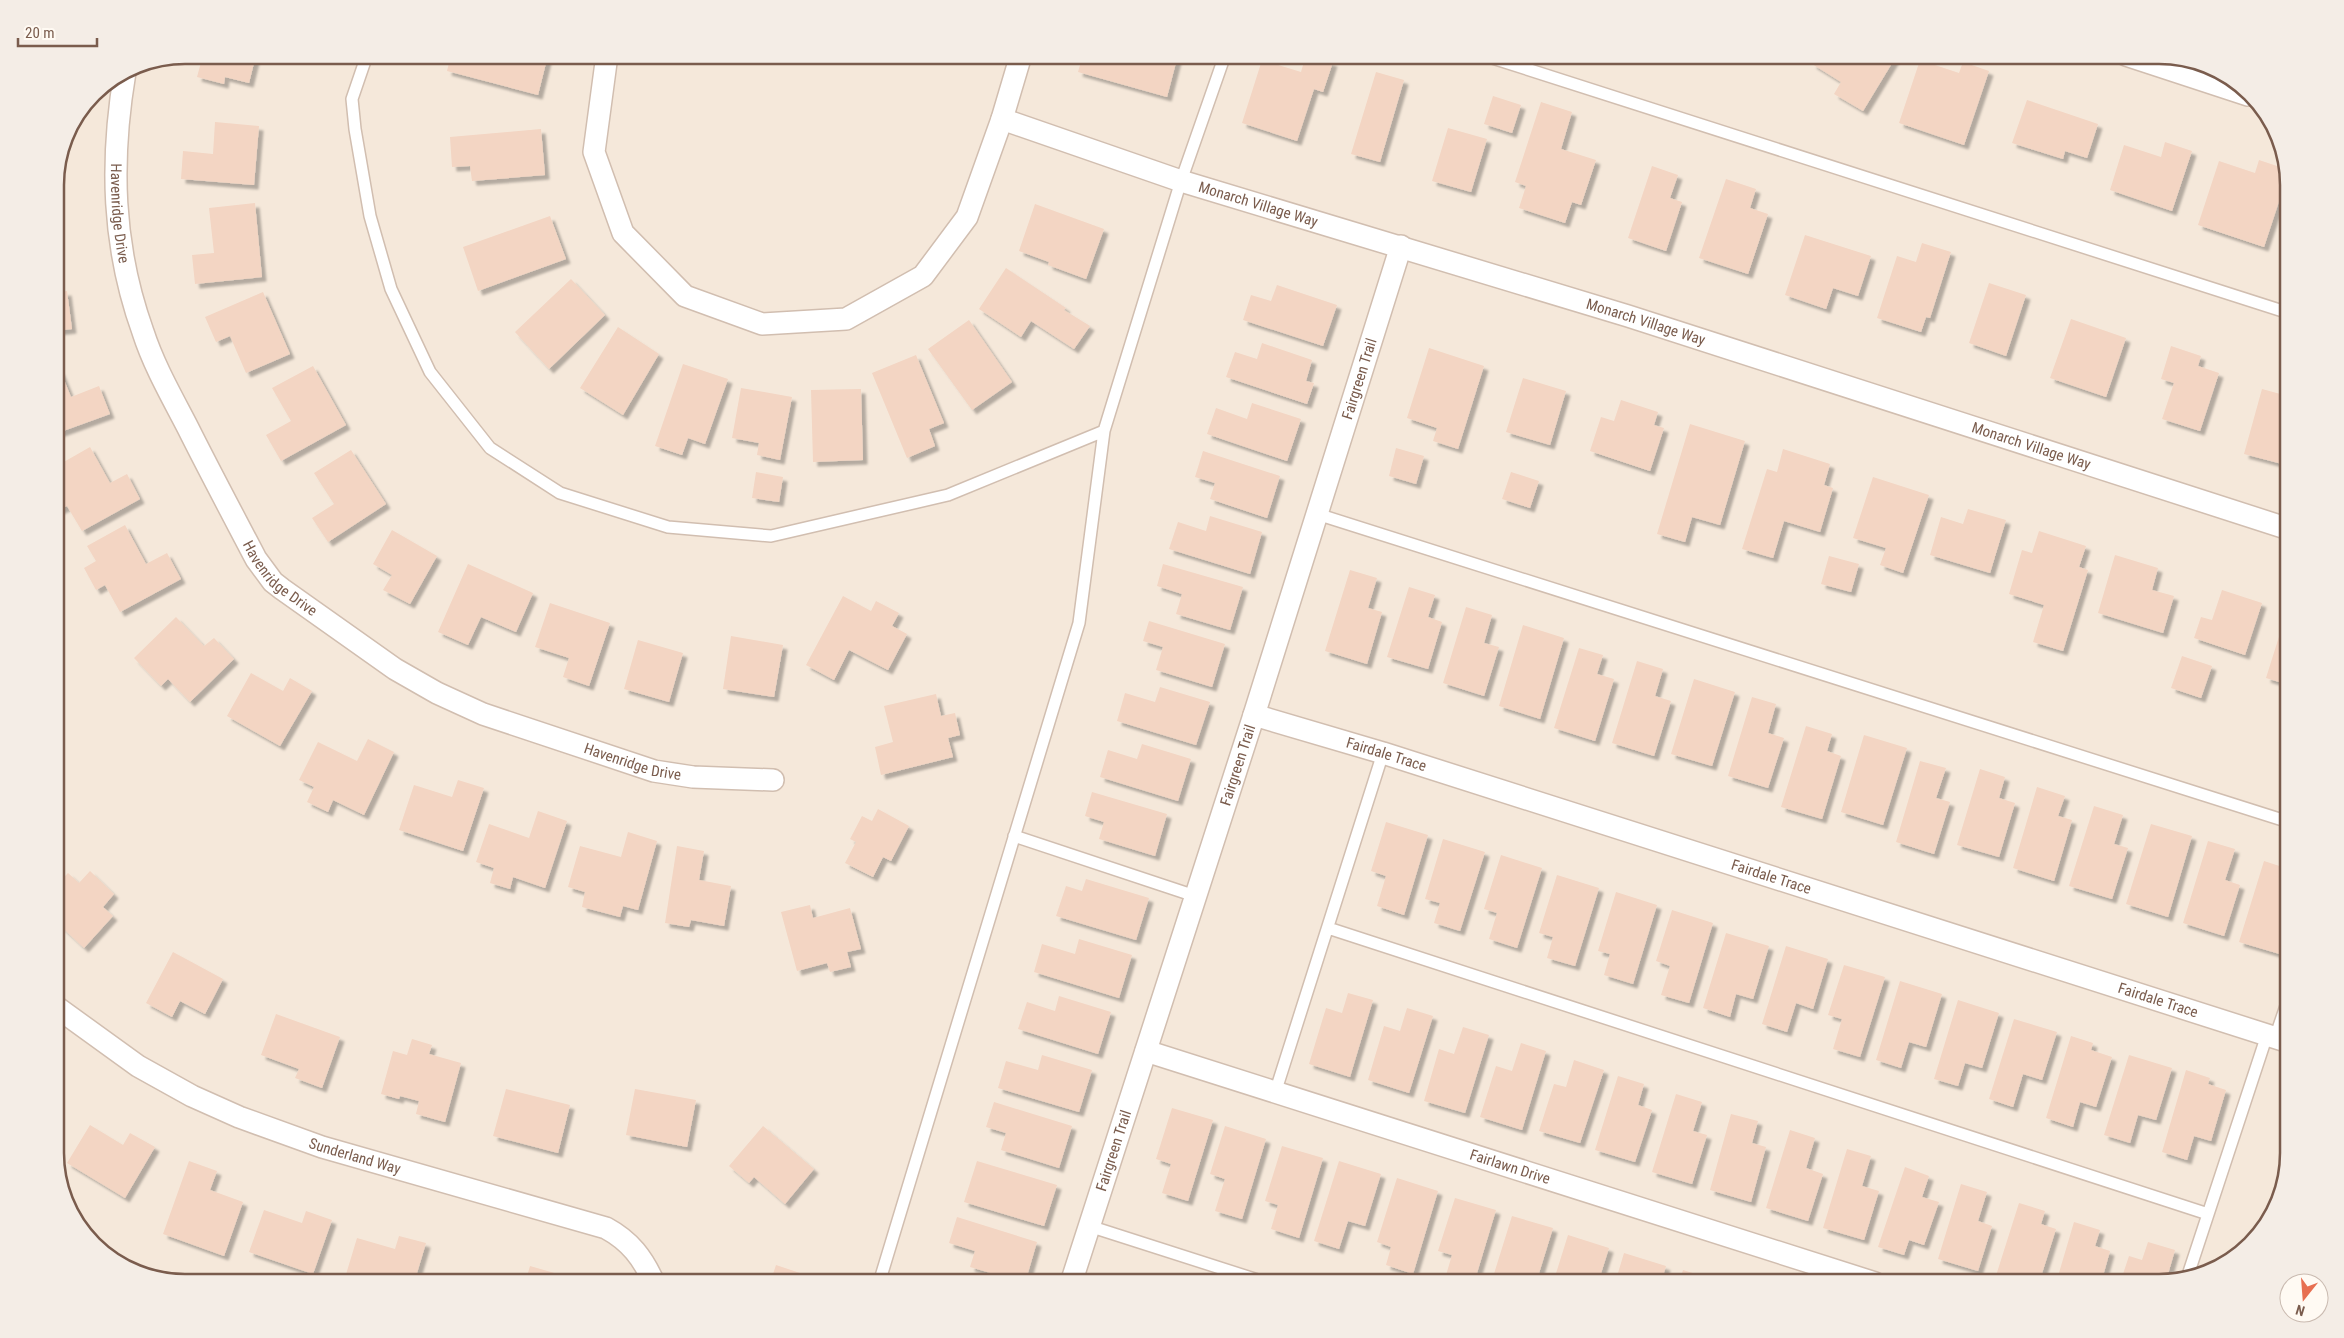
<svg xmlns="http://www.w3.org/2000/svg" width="2344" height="1338" viewBox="0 0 2344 1338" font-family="'Roboto Condensed',sans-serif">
	<defs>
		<filter id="shadow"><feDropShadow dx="4.5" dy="4.5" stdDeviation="1" flood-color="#0004"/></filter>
	</defs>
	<rect width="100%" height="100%" fill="#fdf6ec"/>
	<path fill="#f5e8da" d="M185,55H2159L2224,72L2267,113L2289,177V1153L2272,1218L2224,1265L2159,1283H185L120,1266L77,1225L55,1161V177L65,135L93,93L135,65Z"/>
	<path fill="#f3d5c3" filter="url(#shadow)" d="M203,55H256L249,83L225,77L224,84L197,77Z
		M451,55H548L538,95L447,71Z
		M1083,55H1178L1167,97L1078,72Z
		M1306,55L1333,62L1323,92L1314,89L1297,141L1242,123L1262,60L1301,72Z
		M1818,55H1897L1863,111L1834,94L1841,82L1812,64Z
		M1920,60L1959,73L1963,62L1989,71L1964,145L1899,123Z
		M1376,72L1404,80L1380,162L1351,154Z
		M1493,96L1521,105L1512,133L1484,124Z
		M2027,100L2098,124L2087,158L2065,151L2063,159L2012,143Z
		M1541,102L1572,112L1561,149L1596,160L1581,205L1572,202L1565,223L1519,208L1526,186L1515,182Z
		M215,122L259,126L254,185L181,179L183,151L213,154Z
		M1448,128L1487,139L1471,192L1432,181Z
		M541,129L545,175L472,181L470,166L452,167L450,137Z
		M2165,142L2192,151L2172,211L2110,190L2124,145L2161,157Z
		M2259,160L2286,169L2288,174L2264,247L2198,225L2219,161L2255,173Z
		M1652,166L1678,175L1670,198L1682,202L1666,251L1628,238Z
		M1726,179L1756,189L1750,208L1768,214L1748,274L1699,258Z
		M255,203L262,277L195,284L192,255L214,253L209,208Z
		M1035,204L1104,229L1086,279L1048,265L1049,262L1019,251Z
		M550,216L566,259L478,291L463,247Z
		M1805,235L1871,256L1858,296L1833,288L1826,309L1785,295Z
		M1922,243L1951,252L1930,318L1926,317L1921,332L1877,318L1897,256L1916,262Z
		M1006,268L1066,308L1064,310L1090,326L1074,349L1031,321L1021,337L979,309Z
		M571,279L605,315L549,369L515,332Z
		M1989,283L2026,295L2006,356L1969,343Z
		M1277,285L1337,305L1323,346L1243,320L1251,295L1271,301Z
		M67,291L72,329L55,331V293Z
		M263,292L290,354L246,373L230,336L216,342L205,317Z
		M2071,319L2126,338L2106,397L2050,378Z
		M969,320L1012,382L972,410L928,349Z
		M618,327L659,354L623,415L580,388Z
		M1262,343L1312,360L1306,381L1314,383L1307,404L1226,377L1235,352L1257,359Z
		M2171,346L2201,356L2198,366L2219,373L2200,431L2162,419L2174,383L2161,379Z
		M1429,348L1484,366L1458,449L1433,441L1437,428L1407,418Z
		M916,355L944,423L929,429L935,446L907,458L872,373Z
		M683,364L728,379L705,444L688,438L682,455L655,446Z
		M313,366L346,425L281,461L266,435L291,421L272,388Z
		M60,370L71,397L99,386L110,414L55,434V372Z
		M1523,378L1566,391L1550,445L1506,432Z
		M741,388L792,397L780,460L757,455L759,443L732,438Z
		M861,389L863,460L813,462L811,390Z
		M2262,389L2284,395L2281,405L2289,407V454L2286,465L2244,454Z
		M1621,400L1658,412L1654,425L1664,428L1650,471L1590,451L1601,417L1614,421Z
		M1252,403L1301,419L1287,461L1207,434L1216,408L1247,419Z
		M1690,424L1745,441L1720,525L1692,517L1685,542L1657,534Z
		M90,447L110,483L127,474L140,499L82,531L67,506L55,512V488L58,487L55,483V467Z
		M1396,448L1424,456L1416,484L1389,476Z
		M1783,449L1830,464L1824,485L1833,488L1820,532L1784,521L1773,558L1742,549L1767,469L1777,472Z
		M351,450L386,504L328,542L312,518L334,504L314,473Z
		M1203,451L1280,476L1267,518L1210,499L1215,483L1195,477Z
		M756,472L783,477L779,502L752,498Z
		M1511,472L1539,481L1530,508L1502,499Z
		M1873,477L1929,495L1903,573L1880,565L1886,548L1853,538Z
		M1968,509L2006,520L1990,573L1930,555L1941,517L1963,524Z
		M1210,516L1262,532L1250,574L1169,549L1178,522L1206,531Z
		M125,525L146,564L167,553L181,579L120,612L105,585L96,590L84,568L96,561L87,546Z
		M392,530L437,556L410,604L383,590L392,575L373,564Z
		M2039,531L2086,546L2079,567L2088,570L2063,651L2033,642L2044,605L2009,594L2022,550L2032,553Z
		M2115,555L2158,568L2152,590L2174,596L2163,633L2098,613Z
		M1829,556L1859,564L1851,592L1821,584Z
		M468,564L533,593L516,632L481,617L468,645L438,632Z
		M1163,564L1243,587L1230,630L1176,614L1182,594L1157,586Z
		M1350,570L1377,578L1368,608L1382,612L1367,664L1325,651Z
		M1409,587L1435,595L1428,617L1442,622L1428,669L1387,657Z
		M2222,590L2262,603L2245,655L2194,638L2201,617L2212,620Z
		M843,596L871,611L876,601L899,613L892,626L907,634L888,670L849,650L834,680L806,665Z
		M550,603L610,623L589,686L563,677L569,658L535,647Z
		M1466,607L1492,615L1484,643L1499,647L1484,696L1443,683Z
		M2288,608H2289V685L2266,678Z
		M176,617L204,646L214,638L234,659L190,702L168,679L161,686L134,658Z
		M1149,621L1225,644L1212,687L1156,670L1163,647L1143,641Z
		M1523,625L1564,638L1540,719L1499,706Z
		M731,636L783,645L774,697L723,689Z
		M638,640L683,653L669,702L624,689Z
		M1579,648L1603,655L1597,674L1614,679L1595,741L1554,728Z
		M2182,656L2212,666L2201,698L2171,688Z
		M1637,661L1663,669L1655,696L1671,701L1654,756L1612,743Z
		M251,673L283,691L290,678L312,691L280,746L227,716Z
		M1694,679L1735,692L1712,766L1671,754Z
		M1160,687L1210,702L1196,745L1117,721L1125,693L1155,702Z
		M936,694L941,716L955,713L960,735L948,738L953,757L881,775L875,747L893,742L884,706Z
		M1752,697L1776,704L1768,733L1784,738L1768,788L1728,776Z
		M1806,726L1832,734L1827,751L1841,756L1822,819L1781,807Z
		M1864,735L1907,748L1883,825L1841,812Z
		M368,739L394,752L364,815L333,800L328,812L307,802L314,787L299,780L318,742L357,761Z
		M1142,744L1191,759L1178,801L1100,777L1108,750L1137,759Z
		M1920,761L1946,768L1936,798L1950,802L1934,854L1896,842Z
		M1980,769L2005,777L1999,798L2015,803L1999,857L1957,845Z
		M458,780L484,788L463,851L399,830L414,785L452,797Z
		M2037,787L2065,796L2058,816L2072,820L2054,881L2013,868Z
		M1092,792L1167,814L1155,856L1099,839L1104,822L1085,816Z
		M2094,806L2123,815L2114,844L2128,848L2112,899L2069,886Z
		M878,809L909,826L891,861L883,857L873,877L845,863L856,842L850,839L862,816L872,821Z
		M538,811L567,821L545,888L513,877L510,889L490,883L494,868L476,862L489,824L529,838Z
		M1386,822L1428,835L1404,915L1377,906L1386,876L1371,871Z
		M2151,824L2192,836L2168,917L2126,904Z
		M628,832L657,841L638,910L623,906L620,917L582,907L585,892L568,887L580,846L621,857Z
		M1443,839L1485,852L1460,931L1434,923L1440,903L1425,899Z
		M2208,841L2235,849L2225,880L2240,885L2224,936L2183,923Z
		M677,846L704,851L699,880L731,886L724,926L691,920L689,927L665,923Z
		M1501,855L1542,868L1517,948L1489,939L1497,913L1484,909Z
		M2264,861L2289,869L2282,898L2289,901V936L2283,955L2239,942Z
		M90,871L114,894L103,907L113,916L84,948L55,921V886L68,873L79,883Z
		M1557,875L1599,888L1575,966L1547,958L1553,937L1539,933Z
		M1086,879L1149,898L1136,940L1056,916L1066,886L1082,891Z
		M1616,892L1657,905L1633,984L1604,975L1610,954L1598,951Z
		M810,905L813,918L850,908L861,949L847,952L851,967L830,972L827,963L797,971L781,912Z
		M1672,910L1713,923L1689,1003L1661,995L1670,966L1656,961Z
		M1726,933L1769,946L1753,999L1736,994L1730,1017L1703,1008Z
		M1079,939L1132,955L1119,998L1034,972L1042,944L1075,954Z
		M1786,946L1828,959L1813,1009L1796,1003L1787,1032L1762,1024Z
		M173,952L223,979L205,1014L180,1001L172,1017L146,1003Z
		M1844,965L1885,977L1860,1057L1833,1049L1842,1019L1828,1015Z
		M1900,981L1942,994L1926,1047L1909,1042L1901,1068L1876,1060Z
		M1348,993L1373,1000L1350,1077L1309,1064L1326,1008L1342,1013Z
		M1059,996L1111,1012L1098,1054L1018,1029L1027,1002L1055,1011Z
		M1958,1000L1999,1013L1982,1068L1965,1063L1958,1086L1934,1079Z
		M1407,1008L1433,1016L1409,1093L1368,1080L1384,1026L1400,1031Z
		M276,1014L340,1037L322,1088L295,1078L299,1069L261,1055Z
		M2014,1019L2057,1032L2042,1080L2023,1074L2013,1107L1989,1099Z
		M1463,1027L1489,1035L1465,1113L1424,1101L1439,1049L1454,1054Z
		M2071,1036L2093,1043L2091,1050L2112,1057L2096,1107L2080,1102L2073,1127L2046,1118Z
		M412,1039L432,1045L429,1054L461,1063L445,1122L416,1114L419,1101L400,1096L399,1099L381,1094L393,1051L407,1055Z
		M1521,1043L1546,1051L1522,1130L1480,1117L1496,1066L1512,1071Z
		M1042,1055L1092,1070L1079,1112L998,1088L1006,1061L1038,1070Z
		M2129,1055L2172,1068L2156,1120L2138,1115L2130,1143L2104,1135Z
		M1574,1060L1604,1070L1580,1143L1539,1131L1554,1084L1566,1087Z
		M2186,1070L2210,1078L2208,1084L2226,1090L2211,1141L2194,1136L2187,1160L2162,1152Z
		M1618,1076L1644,1084L1638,1105L1652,1110L1635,1162L1595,1150Z
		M506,1089L570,1105L558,1153L493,1136Z
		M635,1089L696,1100L687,1147L626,1135Z
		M1676,1094L1702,1102L1693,1131L1707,1135L1692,1184L1652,1172Z
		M994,1102L1072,1126L1059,1168L1001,1150L1006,1133L986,1127Z
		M1172,1108L1213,1120L1188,1201L1162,1193L1171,1164L1156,1159Z
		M1731,1114L1758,1121L1752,1143L1766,1147L1751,1202L1710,1190Z
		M90,1125L123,1145L130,1133L155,1147L125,1198L67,1163Z
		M763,1126L814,1169L785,1204L754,1177L749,1183L729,1166Z
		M1225,1126L1266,1139L1242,1219L1215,1211L1225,1179L1210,1174Z
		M1790,1130L1815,1138L1806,1168L1823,1174L1808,1221L1766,1208Z
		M1282,1146L1323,1158L1299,1238L1271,1229L1278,1205L1265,1201Z
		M1847,1149L1871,1156L1862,1186L1879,1191L1864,1240L1823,1228Z
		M189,1161L217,1171L210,1190L243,1202L224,1256L163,1234Z
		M977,1161L1057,1185L1044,1226L964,1202Z
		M1339,1161L1381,1174L1365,1226L1348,1221L1339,1249L1314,1241Z
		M1905,1167L1929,1176L1922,1197L1939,1202L1924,1245L1909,1240L1904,1255L1878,1247Z
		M1397,1178L1438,1191L1413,1274L1386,1265L1391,1247L1377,1242Z
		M1961,1184L1987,1192L1978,1221L1992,1226L1978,1271L1938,1259Z
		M1455,1198L1496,1210L1474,1283L1444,1282L1452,1255L1438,1251Z
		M2019,1203L2045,1211L2041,1224L2056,1229L2039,1283H1997L1994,1282Z
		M264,1210L302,1223L306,1211L332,1220L313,1274L249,1252Z
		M1512,1216L1553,1228L1536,1283H1507L1508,1281L1493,1277Z
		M957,1217L1037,1242L1025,1283L970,1267L975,1251L949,1243Z
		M2074,1222L2100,1230L2095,1246L2110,1251L2101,1283H2056Z
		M1568,1235L1609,1248L1598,1283H1553Z
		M399,1236L426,1243L414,1283H351L344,1281L357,1238L395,1249Z
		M2148,1242L2175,1250L2166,1281L2120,1283L2129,1256L2142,1260Z
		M1624,1253L1666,1266L1661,1283H1615Z
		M776,1265L812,1277L810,1283H770Z
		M530,1266L586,1282V1283H525Z
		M1683,1270L1725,1283H1679Z"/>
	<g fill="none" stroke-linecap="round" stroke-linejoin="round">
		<g stroke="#d1beb0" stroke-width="14">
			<path id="service" d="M367,55L352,99L355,129L370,216L391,289L430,372L490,448L560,493L668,527L771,536L948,495L1104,431L1181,181L1225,55
				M1483,55L2289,313
				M1317,514L2289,822
				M1014,836L1195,896
				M1328,928L2208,1214
				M2275,1038L2289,997
				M1275,1093L1383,753
				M1089,1226L1267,1283
				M2188,1275L2267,1035
				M879,1283L1079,623L1104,431"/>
		</g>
		<g stroke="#d1beb0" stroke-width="24">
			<g id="minor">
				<path d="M607,55L594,152L623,233L685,296L762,324L846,319L923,276L967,217L1002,119L1021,55"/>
				<path d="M2126,55L2248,95"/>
				<path id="s1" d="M125,72C110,161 112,246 143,332C154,366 172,397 188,428C210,472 233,515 256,559L273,582L282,589L395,669L437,693L483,714L654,771L693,777L773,780"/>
				<path id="s2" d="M1002,119L1181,181L1628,316L2289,529"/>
				<path id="s3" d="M1254,715L1383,753L2289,1042"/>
				<path id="s4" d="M55,1006L138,1066L192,1096L239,1117L322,1147L606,1228C630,1241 643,1258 654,1283"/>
				<path id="s5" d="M1146,1051L1875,1283"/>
				<path id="s6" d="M1071,1283L1254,715L1401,246"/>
			</g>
		</g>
		<use href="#service" stroke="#fff" stroke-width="11"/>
		<use href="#minor" stroke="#fff" stroke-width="21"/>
	</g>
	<g text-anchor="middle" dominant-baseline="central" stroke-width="4" stroke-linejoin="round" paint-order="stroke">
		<g font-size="15" fill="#7a5c4d" stroke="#fffaf3">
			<text stroke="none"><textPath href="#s2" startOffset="270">Monarch Village Way</textPath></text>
			<text stroke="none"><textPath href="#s1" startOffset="142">Havenridge Drive</textPath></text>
			<text stroke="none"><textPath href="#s2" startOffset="675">Monarch Village Way</textPath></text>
			<text stroke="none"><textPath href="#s6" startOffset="949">Fairgreen Trail</textPath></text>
			<text stroke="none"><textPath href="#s2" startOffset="1080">Monarch Village Way</textPath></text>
			<text stroke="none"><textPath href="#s1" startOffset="548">Havenridge Drive</textPath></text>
			<text stroke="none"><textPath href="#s3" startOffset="138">Fairdale Trace</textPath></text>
			<text stroke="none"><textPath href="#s1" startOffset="952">Havenridge Drive</textPath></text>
			<text stroke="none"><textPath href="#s6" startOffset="544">Fairgreen Trail</textPath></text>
			<text stroke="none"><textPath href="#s3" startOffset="542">Fairdale Trace</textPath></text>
			<text stroke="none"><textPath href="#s3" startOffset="948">Fairdale Trace</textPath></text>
			<text stroke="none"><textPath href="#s6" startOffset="139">Fairgreen Trail</textPath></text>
			<text stroke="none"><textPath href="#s4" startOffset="338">Sunderland Way</textPath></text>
			<text stroke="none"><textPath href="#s5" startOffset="382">Fairlawn Drive</textPath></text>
		</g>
	</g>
	<path d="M0 0H2344V1338H0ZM185 64H2159A121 121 0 0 1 2280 185V1153A121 121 0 0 1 2159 1274H185A121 121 0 0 1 64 1153V185A121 121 0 0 1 185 64Z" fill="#f4ede6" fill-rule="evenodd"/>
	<path fill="none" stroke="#7a5c4d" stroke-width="2.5" d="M185 64H2159A121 121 0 0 1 2280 185V1153A121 121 0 0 1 2159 1274H185A121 121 0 0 1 64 1153V185A121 121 0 0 1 185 64Z"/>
	<g transform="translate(2304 1298) rotate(197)"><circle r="24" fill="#fffaf3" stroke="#cabbb1"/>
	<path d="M0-4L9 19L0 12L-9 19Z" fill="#e76f51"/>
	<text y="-8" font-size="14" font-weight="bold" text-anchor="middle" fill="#7a5c4d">N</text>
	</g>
	<path d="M18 38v8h79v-8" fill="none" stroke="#7a5c4d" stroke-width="2.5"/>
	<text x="25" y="38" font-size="15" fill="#7a5c4d" stroke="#fffaf3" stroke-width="4" paint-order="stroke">20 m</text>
</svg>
